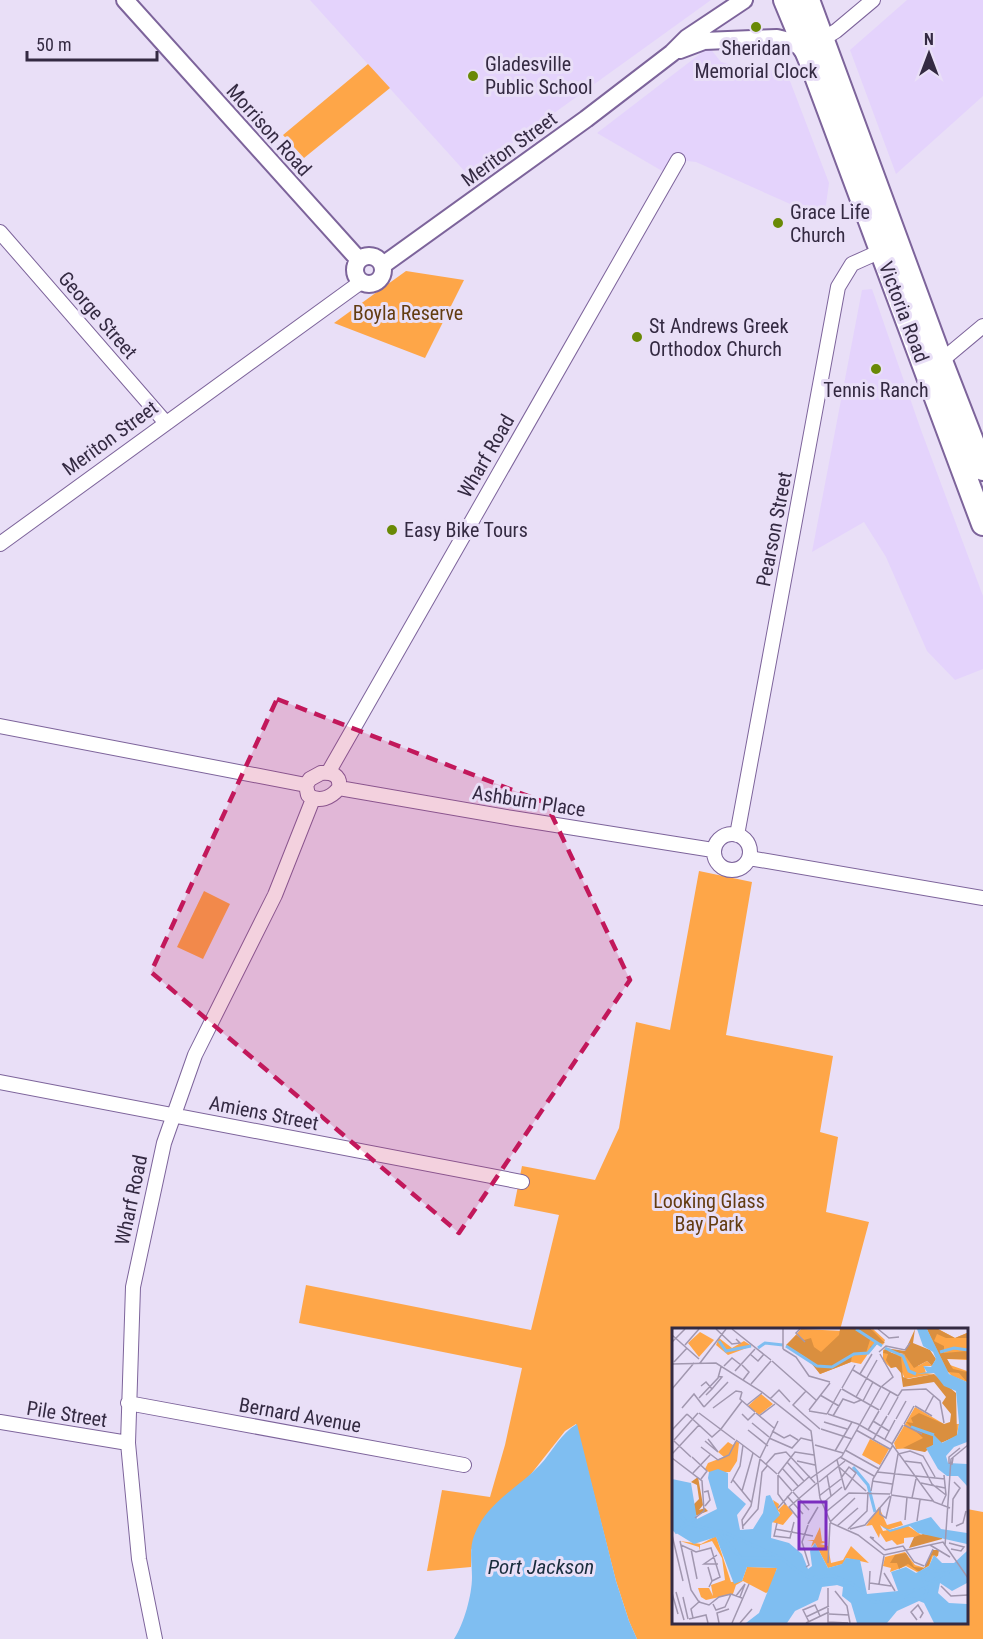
<svg xmlns="http://www.w3.org/2000/svg" width="983" height="1639" viewBox="0 0 983 1639" font-family="'Roboto Condensed',sans-serif">
	<rect width="100%" height="100%" fill="#e9dff7"/>
	<path fill="#e4d3fc" d="M310,0H711L468,175Z
		M907,0H983V96L896,174L850,50Z
		M709,47L721,62L753,71L778,70L790,81L829,183L824,219L696,162L678,160L669,175L597,133Z
		M872,289L921,430L983,596V669L955,680L927,651L886,557L864,522L812,552L862,290Z"/>
	<path fill="#fea648" d="M368,64L390,88L304,158L283,135Z
		M406,271L464,280L425,358L334,323Z
		M699,871L752,882L726,1035L833,1056L820,1132L838,1137L826,1212L869,1222L840,1330H674V1622H966L967,1509L983,1512V1639H637L629,1621L616,1581L576,1424L565,1431L471,1550V1567L427,1571L442,1490L490,1497L505,1445L522,1368L299,1323L306,1285L531,1330L559,1215L514,1206L522,1166L595,1180L619,1128L636,1022L670,1030Z
		M204,891L230,904L203,959L177,947Z"/>
	<path fill="#7fbef1" d="M577,1424L616,1581L629,1621L637,1639H454C464,1624 472,1595 472,1577C472,1563 469,1549 474,1536C486,1503 517,1489 540,1465C553,1451 560,1434 577,1424Z"/>
	<g fill="none" stroke-linecap="round" stroke-linejoin="round">
		<g stroke="#7d649b" stroke-width="16">
			<path id="minor" d="M823,39L836,31L873,0
				M0,232L166,423
				M941,361L983,326
				M0,544L361,282
				M0,726L306,785
				M321,773C332,772 341,775 339,788C331,798 319,803 308,795L306,785L310,779Z
				M328,773L678,160
				M339,788L512,818L713,850
				M714 852a18 18 0 1 1 36 0a18 18 0 1 1-36 0Z
				M737,835L838,287L852,264L881,251
				M749,858L983,898
				M0,1082L522,1182
				M128,1403L464,1465
				M0,1422L128,1443
				M155,1639L139,1559L128,1443L133,1287L164,1143L195,1055L275,895L313,799"/>
		</g>
		<g stroke="#7d649b" stroke-width="20">
			<path id="tertiary" d="M125,0L359,260
				M680,50L704,41L777,38L789,41L799,46L806,55
				M355 270a14 14 0 1 1 28 0a14 14 0 1 1-28 0Z
				M383,265L586,119L672,53L687,38L744,0"/>
		</g>
		<g stroke="#7d649b" stroke-width="26">
			<path id="trunk" d="M785,0L810,60L983,524
				M808,0L941,361L983,469"/>
		</g>
		<use href="#minor" stroke="#fff" stroke-width="14"/>
		<use href="#tertiary" stroke="#fff" stroke-width="16"/>
		<use href="#trunk" stroke="#fff" stroke-width="22"/>
	</g>
	<path fill="#c2185b" fill-opacity="0.2" stroke="#c2185b" stroke-width="4.5" stroke-dasharray="12 8" stroke-linejoin="round" d="M277,699L546,803L630,980L459,1233L151,972Z"/>
	<g fill="#698905" stroke="#e9dff7" stroke-width="2">
		<circle cx="756" cy="27" r="6"/>
		<circle cx="473" cy="76" r="6"/>
		<circle cx="778" cy="223" r="6"/>
		<circle cx="637" cy="337" r="6"/>
		<circle cx="876" cy="369" r="6"/>
		<circle cx="392" cy="530" r="6"/>
	</g>
	<g text-anchor="middle" dominant-baseline="central" stroke-width="6" stroke-linejoin="round" paint-order="stroke">
		<g font-size="20" fill="#342a42" stroke="#e9dff7" text-anchor="start">
			<text x="756" y="48" text-anchor="middle">Sheridan<tspan x="756" dy="23">Memorial Clock</tspan></text>
			<text x="485" y="64">Gladesville<tspan x="485" dy="23">Public School</tspan></text>
			<text x="790" y="212">Grace Life<tspan x="790" dy="23">Church</tspan></text>
			<text x="649" y="326">St Andrews Greek<tspan x="649" dy="23">Orthodox Church</tspan></text>
			<text x="876" y="390" text-anchor="middle">Tennis Ranch</text>
			<text x="404" y="530">Easy Bike Tours</text>
		</g>
		<g font-size="20" fill="#342a42" stroke="#e9dff7">
			<text transform="translate(269 130) rotate(48)">Morrison Road</text>
			<text transform="translate(509 149) rotate(-36)">Meriton Street</text>
			<text transform="translate(904 312) rotate(69)">Victoria Road</text>
			<text transform="translate(98 315) rotate(49)">George Street</text>
			<text transform="translate(110 438) rotate(-36)">Meriton Street</text>
			<text transform="translate(486 456) rotate(-60)">Wharf Road</text>
			<text transform="translate(774 529) rotate(-79)">Pearson Street</text>
			<text transform="translate(529 801) rotate(9)">Ashburn Place</text>
			<text transform="translate(264 1113) rotate(11)">Amiens Street</text>
			<text transform="translate(131 1200) rotate(-78)">Wharf Road</text>
			<text transform="translate(67 1414) rotate(9)">Pile Street</text>
			<text transform="translate(300 1415) rotate(10)">Bernard Avenue</text>
		</g>
		<g font-size="20" fill="#633c11" stroke="#e9dff7">
			<text x="408" y="313">Boyla Reserve</text>
			<text x="709" y="1201">Looking Glass<tspan x="709" dy="23">Bay Park</tspan></text>
		</g>
		<g font-size="21" font-style="italic" fill="#192d3d" stroke="#e9dff7">
			<text x="541" y="1567">Port Jackson</text>
		</g>
	</g>
	<g transform="translate(672 1328)">
		<rect width="296" height="296" fill="#e9dff7"/>
		<path d="M129,1L194,4L201,1L213,12L211,17L205,13L189,36L179,34L148,46L140,35L114,18ZM255,1H266L283,10L295,5V32L275,31L278,37L295,43V54L280,48L271,39ZM28,4L42,12L27,29L16,15ZM47,10L60,20L72,13L80,18L56,27L44,17ZM211,21L214,25L232,26L246,38L255,33L260,38H252L254,45L262,46L233,51L227,37L219,40L211,33ZM89,66L101,76L87,87L76,78ZM243,79L272,96H287L285,106L254,120L253,124L243,120L224,121L222,115ZM198,111L217,121L208,137L190,127ZM64,113L67,115L65,133L58,144H37L33,141L36,135L52,129L46,124L56,114L61,117ZM101,172L107,176L106,182L113,175L121,185L111,197L100,194L108,185L103,180ZM207,179L215,197L229,193L231,197L215,202L208,197L211,203L236,198L251,208L232,210V215L225,217L220,212L214,214L208,205L207,210L200,197L194,198ZM148,199L150,213L155,214L148,216L156,218L159,235L171,232L179,218L197,235L174,230L171,236L156,240L143,215L139,219L141,213L135,212H142ZM44,208L59,254L70,253L75,239L105,240L98,263L94,265L71,253L64,257L61,266L34,272L29,269L26,260H37L41,268L39,257L53,252L50,230L40,213L28,217V223L27,219L8,213L29,216ZM261,222H266L265,229L261,228L257,238L245,244L234,238L218,244L219,240L211,238L213,229L233,224L243,237L253,240Z" fill="#fea648"/>
		<path d="M168,1H199L213,15L205,16L199,23L198,19L205,14L198,12L194,25L180,27L179,34L148,46L135,30L114,17L124,7L132,12L139,10L142,19L149,24L167,7ZM243,1L241,15L258,22L264,31L260,38L255,33L242,40L232,26L216,23L229,29L231,49L236,51L262,46L284,65L285,108L269,115L261,106V117L253,124L231,120L251,110L234,94L241,95L239,90L247,85L272,96L278,94L279,86L270,75L274,69L262,54L231,59L229,45L224,39L219,40L214,32L216,26L211,25L213,20L233,23ZM255,1H266L283,10L295,5V10H274L265,6L262,13L272,18V25L295,23V31H275L281,41L295,44V54L287,45L276,44ZM26,149L31,177L27,182L33,180L36,183L23,188L21,177L27,171L25,157L19,154ZM251,206L270,208V211L237,220L242,209ZM261,222H267L266,228L260,227L257,237L247,244L236,236L227,241L225,235H218L223,227L234,225L242,239L252,240Z" fill="#da8f3f"/>
		<path d="M245,1H255L277,46L295,54V114L282,119L274,128L276,135L295,136V158L286,148H275L266,141L254,120L261,117V106L270,115L285,107L287,95L284,63L272,58L262,45L244,46L255,44L251,38L259,39L264,31L261,24L251,18ZM46,141L56,145V160L74,176L65,187L68,202L81,201L91,185L94,168L98,167L108,187L100,195L99,210L117,215L130,226L136,241L140,238L138,223L143,215L156,240L170,236L174,230L188,232L195,266L226,263L219,244L234,239L244,245L257,238L262,227L270,235H282L295,223V255L280,263L268,255L266,265L277,275L295,276V295H262L252,275L247,273L225,283L215,295H185L179,275L170,268L171,259L165,257L150,259L146,272L123,283L115,295H74L87,285L105,240L75,239L70,253L62,256L44,209L22,216L1,203L0,151L19,155L25,191L45,181L36,150L37,144ZM259,189L269,201L295,205V216L246,205L238,198L218,204L209,198L218,202Z" fill="#7fbef1"/>
		<path fill="none" stroke="#7fbef1" stroke-width="3" d="M184,1L210,18M47,13L54,23L79,18M114,18L145,38L160,39L182,26L196,25L204,15M86,20L93,15L111,17M213,20L231,28L237,43L244,46M268,24L282,20L296,22M239,99L262,107M181,139L196,157L203,184M0,178L16,196L46,203L69,230H109L130,246L153,256L179,255L202,274L252,270L255,263L250,245L286,240M47,202L105,228M3,205L22,191M142,249L161,248L175,253M225,271L277,244"/>
		<path fill="none" stroke="#a197af" stroke-width="1.5" d="M44,1L60,16L68,15L64,11M60,1L99,32M111,1V21M128,1L124,5L133,14M206,1L217,10L227,9M0,7L27,31M0,14L13,1M13,17L27,1M111,21L124,29L137,48L158,54M207,24L214,18L233,22L238,15M78,26L86,33L92,26M208,26L221,49L209,59M100,33L144,72M2,34L15,20M28,35L54,1M0,36L44,35L90,64L139,103L148,170L159,195L186,207L212,227L271,214L296,250M70,37L77,44L71,52M52,38L60,30L69,37M181,42L209,59M63,43L83,21M188,46L200,26M79,56L99,33M29,58L34,54L40,61L34,67M210,59L226,68M170,60L183,37M0,61L22,35M40,61L50,49L46,48M170,61L207,82M70,64L68,71L83,84M148,67L167,78M226,68L230,62L254,61L268,73L272,95M184,69L205,32M27,70L46,50L49,39M98,71L107,62L118,74M191,73L201,54M75,77L90,65M243,78L260,88M32,79L56,54M10,80L22,66L32,79M41,80L64,63L70,64M137,82L158,55M208,82L218,64M137,83L155,86M253,84L262,67M27,85L63,112M84,85L102,100M15,86L40,109L49,101M70,86L76,92L83,85M155,86L169,61M156,86L186,96L219,115L262,174L278,180M132,87L121,77L134,63M132,87L148,101M216,87L226,69M87,88L103,76M161,88L171,71L182,75L189,72M224,91L234,73M201,93L217,103M152,94L175,101M80,95L97,109M232,96L242,78M232,97L250,106M49,101L70,73M149,101L180,111M0,102L15,86M76,102L96,118M184,102L218,121M196,102L207,83M100,103L112,110L118,107L126,112M97,110L120,120L129,110L141,113M213,111L223,92M2,112L26,85M64,112L88,130M201,112L215,88M2,113L19,129M33,113L46,124L36,111M220,116L231,97M143,117L171,125M29,119L46,132L57,127L64,113M173,122L207,141M163,123L180,94M0,126L27,97M20,129L35,143L29,151M168,129L202,148M0,130L30,153L32,183L23,190M88,130L106,93M281,130L280,136L277,135V129L288,120M88,131L105,146M165,132L173,162M125,133L143,137M232,133L249,135L260,156L274,167M115,134L132,153M94,136L103,126L114,124L143,155M167,139L194,163M110,140L126,158M205,144L273,151M21,145L38,127M106,146L123,124L142,127M106,147V166L114,177M106,147L120,163M155,147L159,168M139,150L170,128L209,59M169,150L177,139L184,145L173,162M61,152L79,174M200,153L220,156M147,154L173,133M59,155L68,138L71,117M249,155L273,160M70,163L81,125M121,163L138,148M199,163L201,151L221,117M32,164L36,163L38,172L33,178M121,164L137,182M219,166L226,126L238,123L251,128L263,149M219,167L261,173M115,168L131,186M147,168L169,151M240,170L244,151M151,175L170,159M270,176L274,167L272,147M208,179V186L214,190L219,168M106,180L120,164M155,183L177,165L218,166M126,190L117,179L145,155M233,192L235,169M245,193L248,172M158,194L183,170M105,195L102,208L118,210L122,194M280,195L281,171L288,160L282,154M136,196L146,179M71,198L86,181L90,144L96,137M165,198L186,180M284,198L291,195L294,183M71,201L70,192L79,178L88,131M103,201L141,208M176,201L195,183L196,164M178,201L193,197L218,168M0,207L11,253M202,210L198,209L213,222M8,213L19,262L27,274M277,215L292,219L289,223L279,221M9,217L24,224L39,220L48,249L40,253M258,217L278,229M273,218L279,131L296,117M19,221L25,251M213,222L231,218L242,234L252,238M45,227L32,236H46M156,235L158,195M253,238L261,221M36,239L40,253L37,259M134,239L137,237L130,214L136,197M212,245L223,263M198,255L219,258M207,256L212,228M269,258L279,268L296,267M156,260V295M197,262L198,243M163,263L175,278L178,295M4,264L12,292M0,265L6,286M64,268L73,256L68,269M11,269L16,291M27,274L37,277L47,269L59,266L70,270M41,276L44,282L53,279L59,266M157,286L177,287M134,289L157,278M21,290L19,281L28,273M17,291L34,287L36,295M245,292L239,284L246,277L251,285L248,290M137,294L131,282L143,277L148,288M156,294L176,295M47,295L45,285L57,281M60,295L77,256M68,295L80,281M134,295L157,284"/>
		<path fill="#7b2cbf" fill-opacity="0.15" stroke="#7b2cbf" stroke-width="3" d="M127,174H154V221H127Z"/>
		<rect width="296" height="296" fill="none" stroke="#342a42" stroke-width="3"/>
	</g>
	<g transform="translate(929 54)" stroke="#e9dff7" stroke-width="4.5" paint-order="stroke">
	<path d="M0-4.5L10 22L0 15L-10 22Z" fill="#342a42"/>
	<text y="-9" font-size="16" font-weight="bold" text-anchor="middle" fill="#342a42">N</text>
	</g>
	<path d="M27 51v9h130v-9" fill="none" stroke="#342a42" stroke-width="3"/>
	<text x="36" y="51" font-size="18" fill="#342a42" stroke="#e9dff7" stroke-width="4.5" paint-order="stroke">50 m</text>
</svg>
